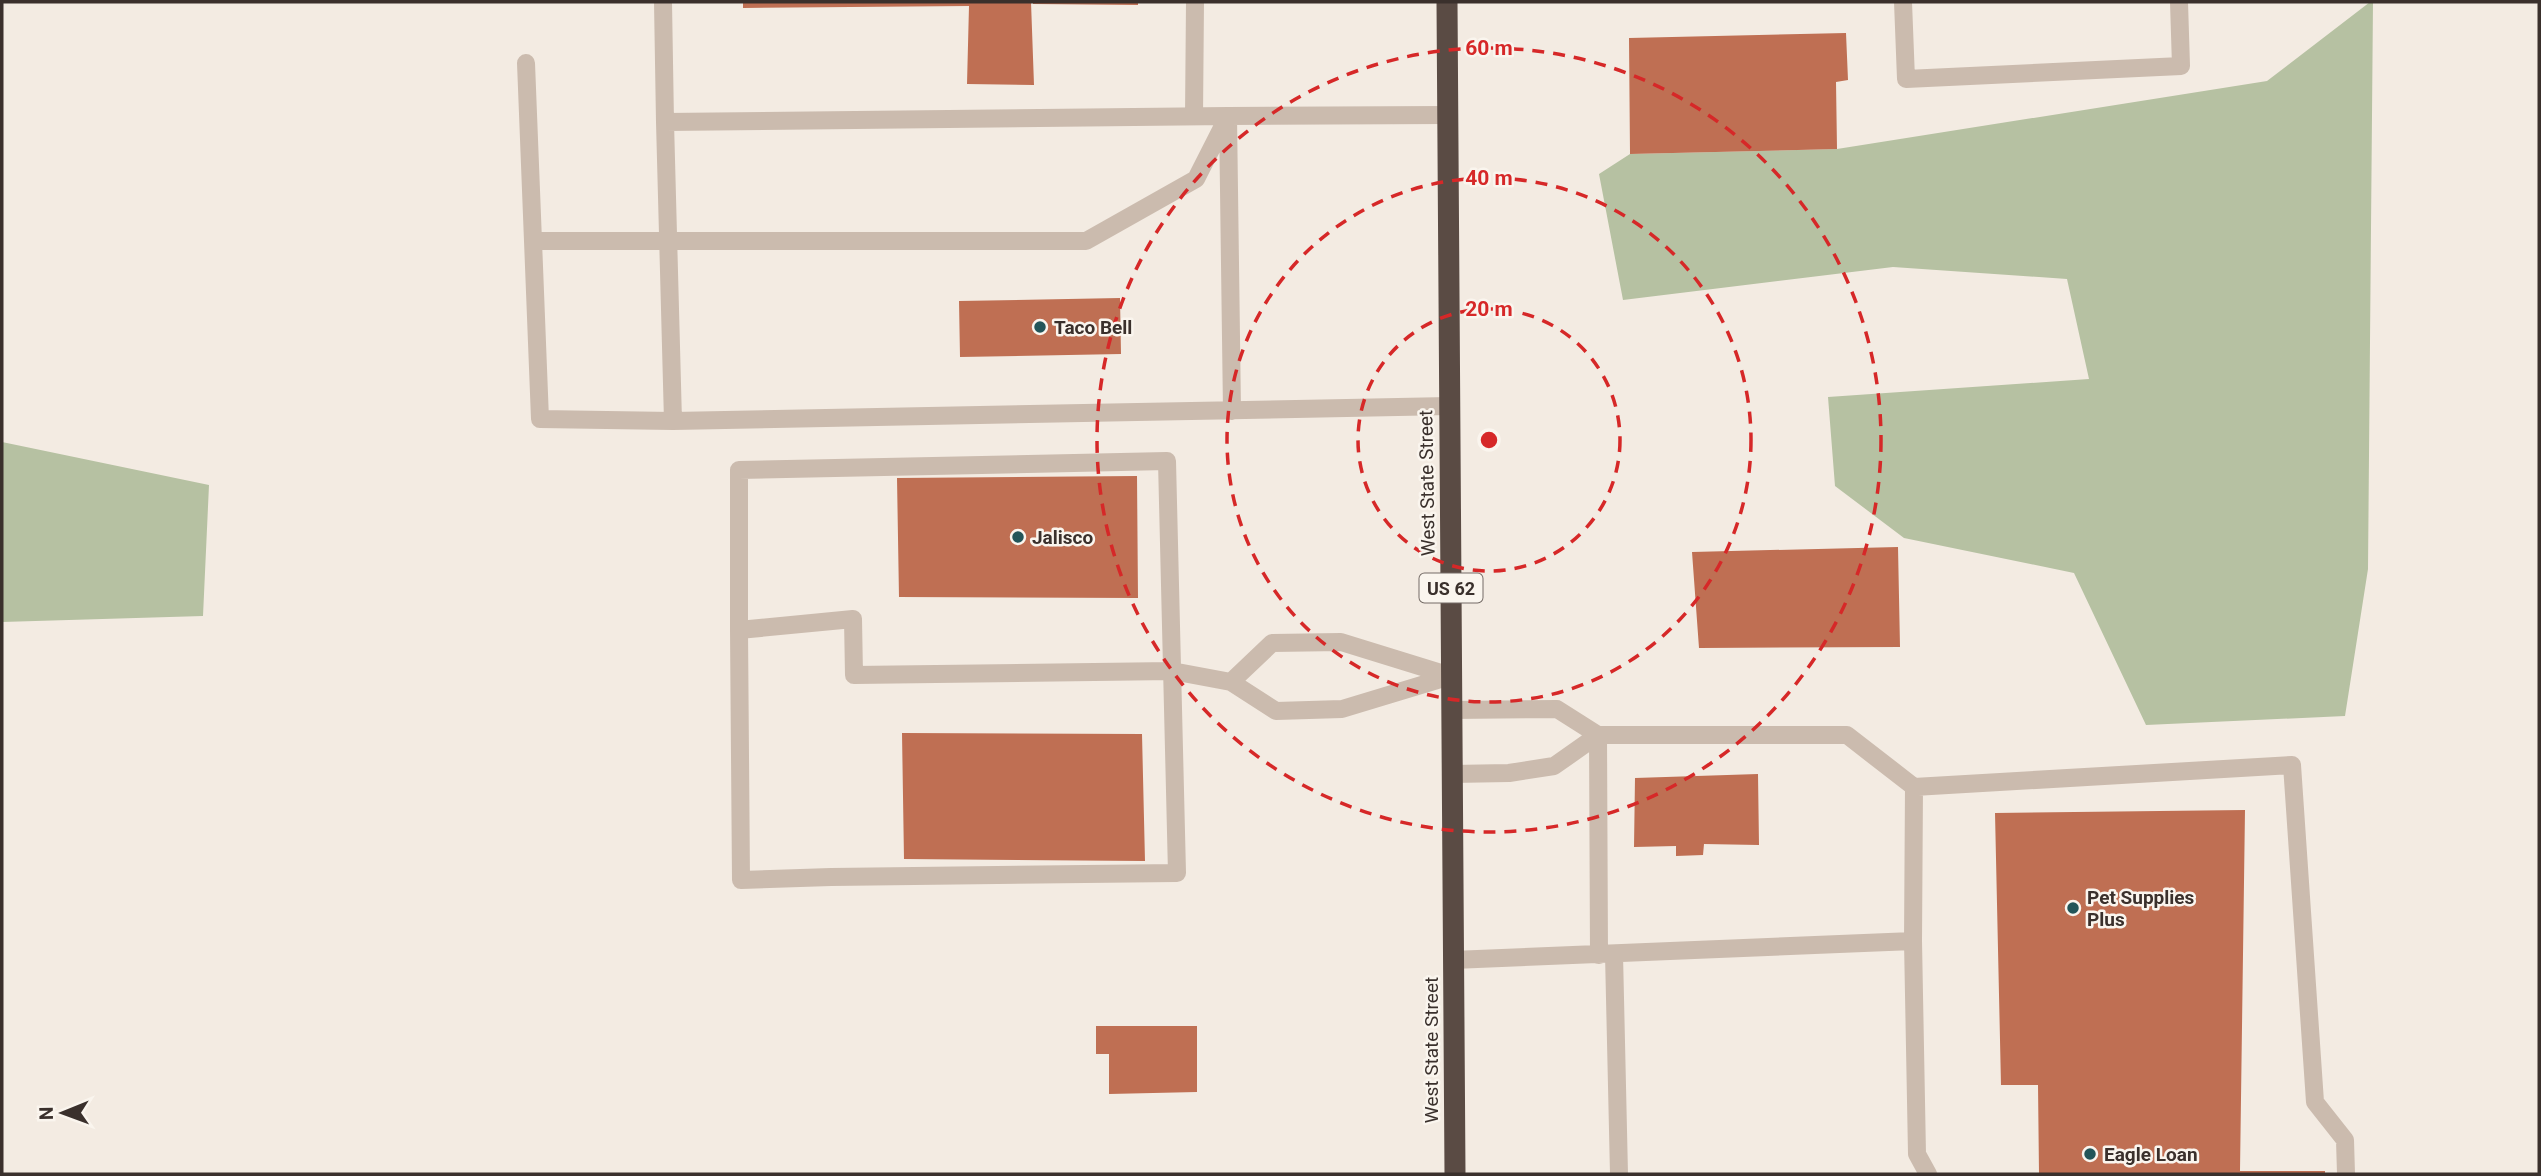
<svg xmlns="http://www.w3.org/2000/svg" width="2541" height="1176" viewBox="0 0 2541 1176" font-family="Roboto,sans-serif">
	<rect width="100%" height="100%" fill="#f3ebe2"/>
	<path fill="#b6c1a2" d="M2370,2H2373L2368,569L2345,716L2146,725L2074,573L1904,538L1835,486L1828,397L2089,379L2067,279L1893,267L1623,300L1599,174L1630,154L1837,149L2267,81Z
		M2,442L209,485L203,616L2,622Z"/>
	<path fill="#bf6f53" d="M743,2H1031L1034,85L967,84L969,6L743,8Z
		M1033,2H1138V5L1033,4Z
		M1846,33L1848,80L1836,82L1837,149L1630,154L1629,38Z
		M1120,298L1121,354L960,357L959,301Z
		M1137,476L1138,598L899,597L897,478Z
		M1898,547L1900,647L1699,648L1692,552Z
		M902,733L1142,734L1145,861L904,859Z
		M1758,774L1759,845L1704,844L1703,855L1676,856V846L1634,847L1635,778Z
		M2245,810L2240,1171H2325V1174H2039L2038,1085H2001L1995,813Z
		M1096,1026H1197V1092L1109,1094V1054H1096Z"/>
	<g fill="none" stroke-linecap="round" stroke-linejoin="round">
		<path stroke="#cbbbae" stroke-width="18" d="M663,2L665,122L1228,116L1232,411
			M1903,2L1906,79L2181,66L2179,2
			M526,63L540,419L673,421L1449,406
			M1194,116L1195,2
			M665,122L673,421
			M533,241H1086L1196,179L1228,116L1447,115
			M739,630L741,880L831,877L1177,873L1167,461L739,470V630L853,619L854,675L1172,671L1231,682
			M1341,642L1451,676L1342,709L1276,711L1231,682L1272,643Z
			M1451,710L1557,709L1598,735L1554,766L1509,773L1452,774
			M1913,941L1917,1154L1928,1174
			M1614,954L1619,1174
			M1599,955L1598,735H1847L1914,787
			M1453,960L1913,941L1914,787L2292,765L2315,1102L2345,1140L2346,1174"/>
		<path stroke="#5a4b44" stroke-width="21" d="M1447,2L1455,1174"/>
	</g>
	<g fill="none" stroke="#d62828" stroke-width="3.5" stroke-dasharray="12 9">
		<circle cx="1489" cy="440" r="131"/>
		<circle cx="1489" cy="440" r="262"/>
		<circle cx="1489" cy="440" r="392"/>
	</g>
	<g fill="#235559" stroke="#faf5ee" stroke-width="2.5">
		<circle cx="1040" cy="327" r="7"/>
		<circle cx="1018" cy="537" r="7"/>
		<circle cx="2073" cy="908" r="7"/>
		<circle cx="2090" cy="1154" r="7"/>
	</g>
	<g text-anchor="middle" dominant-baseline="central" stroke-width="5" stroke-linejoin="round" paint-order="stroke">
		<rect fill="#faf5ee" stroke="#746b66" stroke-width="2" x="1419.5" y="573.5" width="63" height="29" rx="5"/>
		<g font-size="18" font-weight="bold" fill="#3a302c">
			<text x="1451" y="588">US 62</text>
		</g>
		<g font-size="19" font-weight="bold" fill="#3a302c" stroke="#faf5ee" text-anchor="start">
			<text x="1054" y="327">Taco Bell</text>
			<text x="1032" y="537">Jalisco</text>
			<text x="2087" y="897">Pet Supplies<tspan x="2087" dy="22">Plus</tspan></text>
			<text x="2104" y="1154">Eagle Loan</text>
		</g>
		<g font-size="19" fill="#3a302c" stroke="#faf5ee">
			<text transform="translate(1427 483) rotate(-91)">West State Street</text>
			<text transform="translate(1431 1050) rotate(-90)">West State Street</text>
		</g>
	</g>
	<circle cx="1489" cy="440" r="10" fill="#d62828" stroke="#faf5ee" stroke-width="3.5"/>
	<g font-size="21" text-anchor="middle" font-weight="bold" fill="#d62828" stroke="#faf5ee" stroke-width="5" stroke-linejoin="round" paint-order="stroke">
		<text x="1489" y="55">60 m</text>
		<text x="1489" y="185">40 m</text>
		<text x="1489" y="316">20 m</text>
	</g>
	<rect width="2541" height="1176" fill="none" stroke="#3a302c" stroke-width="7"/>
	<g transform="translate(63 1113) rotate(269)" stroke="#faf5ee" stroke-width="5" paint-order="stroke">
	<path d="M0-5L12 26L0 18L-12 26Z" fill="#3a302c"/>
	<text y="-10" font-size="19" font-weight="bold" text-anchor="middle" fill="#3a302c">N</text>
	</g>
</svg>
